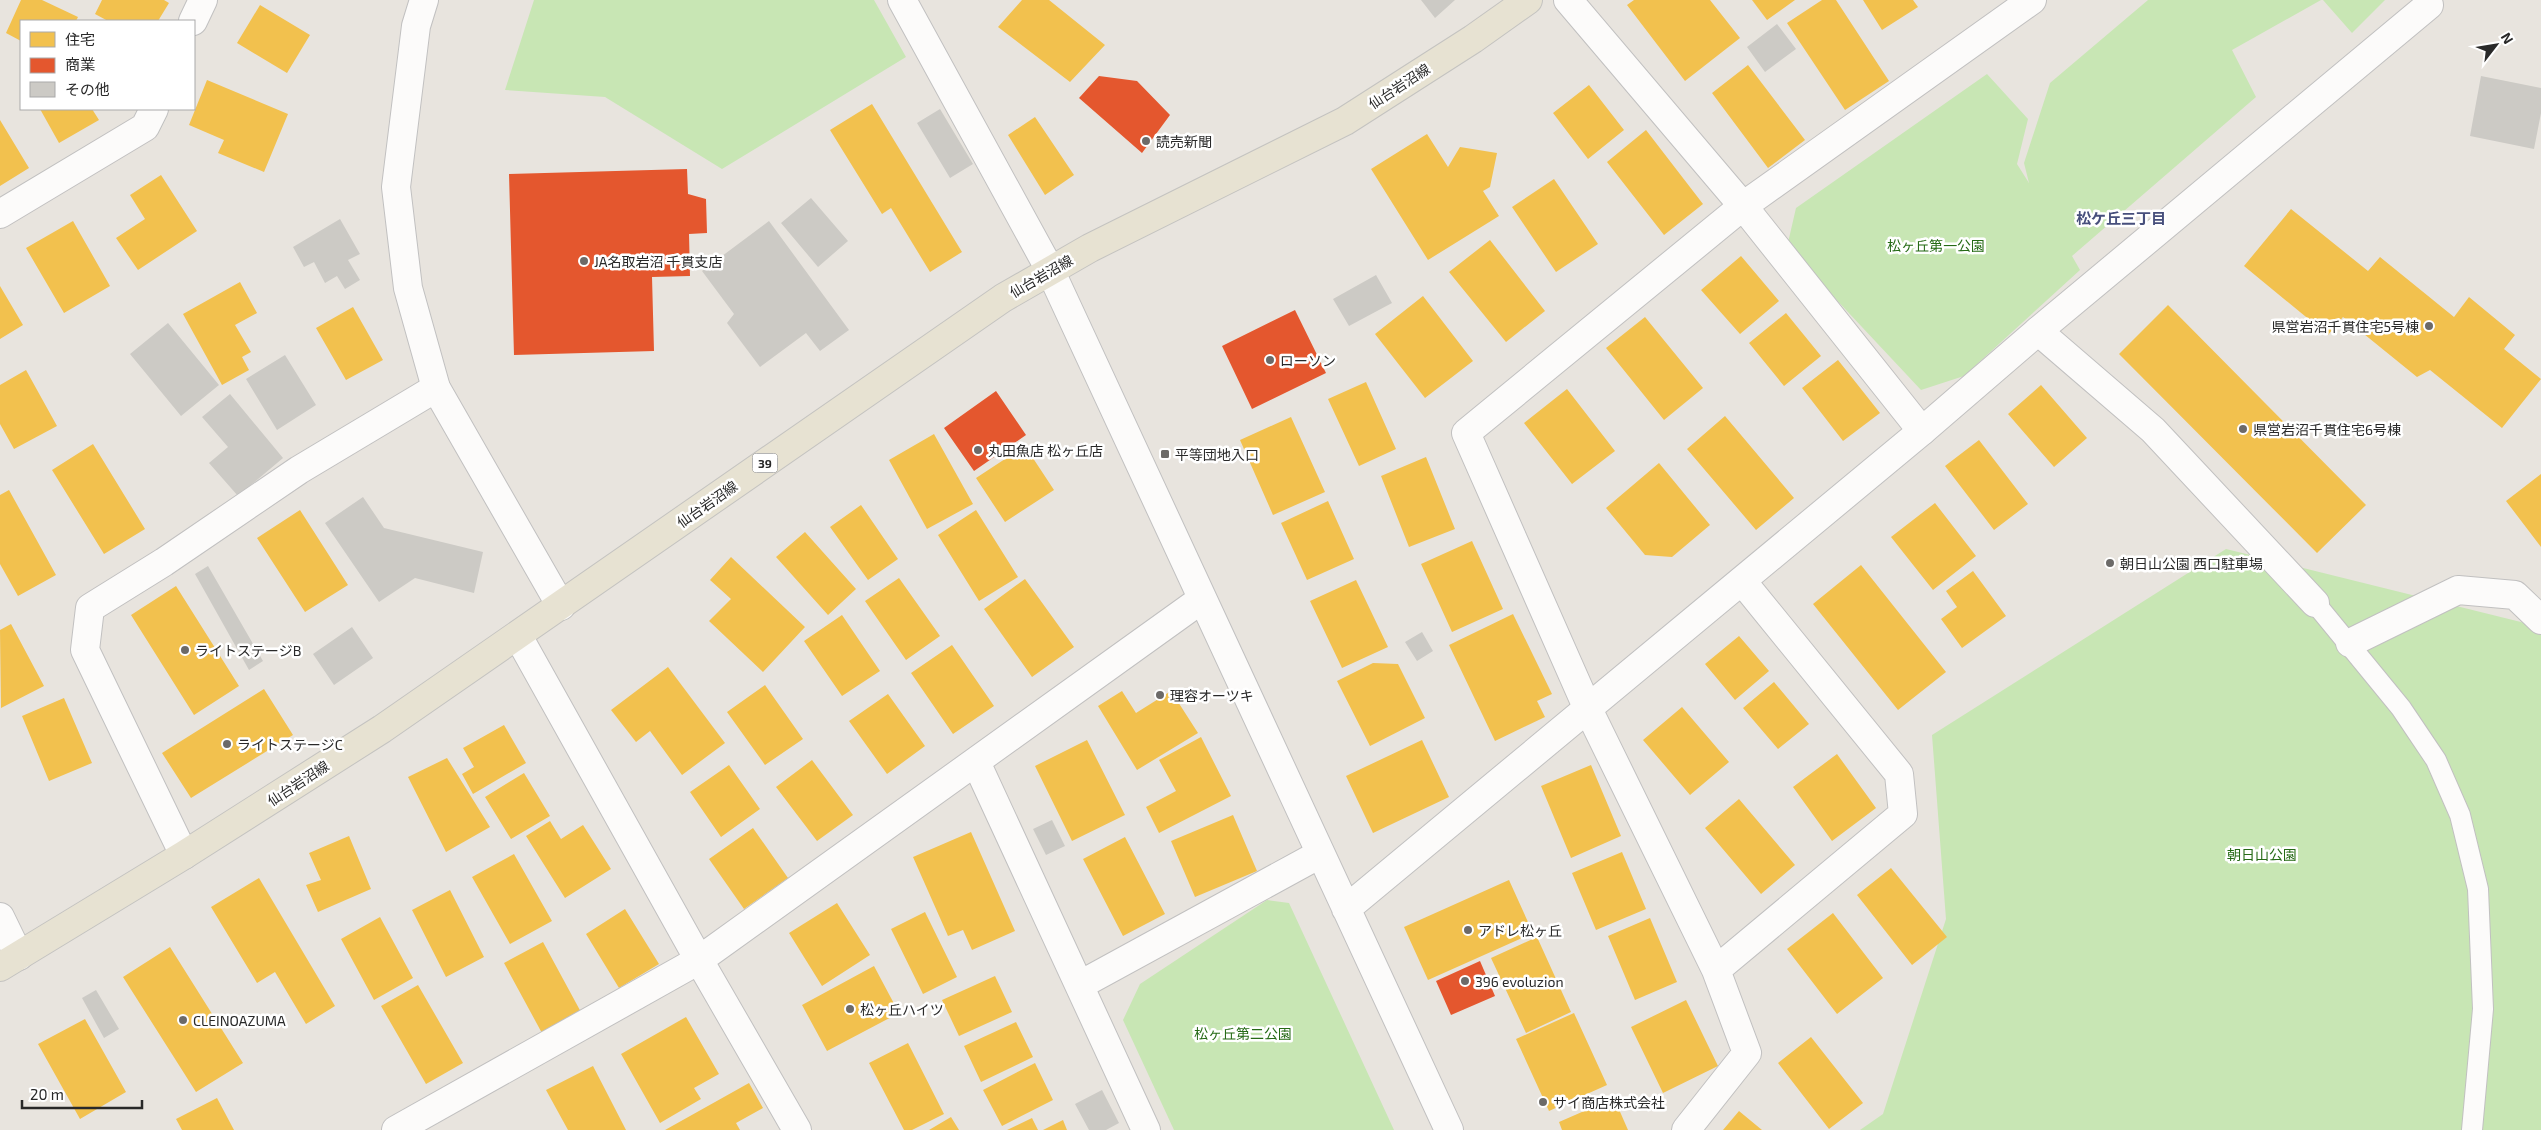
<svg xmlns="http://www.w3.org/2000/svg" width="2541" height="1130" viewBox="0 0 2541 1130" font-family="'Exo 2','Noto Sans JP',sans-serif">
	<rect width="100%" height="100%" fill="#e8e4de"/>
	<path fill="#c8e6b4" d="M534,0H874L906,57L722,169L605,97L505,90Z
		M2148,0H2321L2232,50L2256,97L2072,256L2080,270L1964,376L1921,390L1787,247L1796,208L1987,74L2028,119L2017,164L2029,183L2024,163L2050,83Z
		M2323,0H2385L2352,33Z
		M2226,549L2541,627V1130H1860L1883,1114L1946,919L1932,735Z
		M1267,900L1289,903L1394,1130H1174L1123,1020L1140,984Z"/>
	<path fill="#f2c14e" d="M21,0H42L78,17L76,21H21V41L6,33Z
		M102,0H164L169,3L158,21H108L95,14Z
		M1022,0H1049L1105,45L1070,82L998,27Z
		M1634,0H1710L1740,38L1685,81L1627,5Z
		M1752,0H1795L1767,20Z
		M1822,0H1836L1889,81L1845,110L1787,23Z
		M1863,0H1913L1918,7L1882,30Z
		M260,5L310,35L287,73L237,43Z
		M1748,65L1805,140L1768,168L1712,93Z
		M207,80L288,114L264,172L218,153L224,140L189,125Z
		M1589,85L1624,130L1588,159L1553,113Z
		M872,104L962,252L930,272L891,208L882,214L830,130Z
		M40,109H92L99,120L59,143Z
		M1035,117L1074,175L1045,195L1008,135Z
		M0,120L29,168L0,186Z
		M1646,130L1703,204L1664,235L1607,162Z
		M1427,134L1448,167L1460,147L1497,153L1490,187L1483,191L1499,216L1428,260L1371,169Z
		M161,175L197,231L138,270L116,238L145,219L130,195Z
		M1554,179L1598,244L1556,272L1512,207Z
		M2291,209L2368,271L2380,257L2454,317L2469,297L2515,335L2504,349L2541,379L2502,428L2430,370L2417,377L2343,317L2328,335L2244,266Z
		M73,221L110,286L64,313L26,248Z
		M1490,240L1545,311L1506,342L1449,272Z
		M1741,256L1779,301L1740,334L1701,290Z
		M240,282L257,313L235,325L251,352L242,357L249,370L222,385L183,314Z
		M0,286L23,325L0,339Z
		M1423,296L1473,361L1425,398L1375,334Z
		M2168,305L2366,505L2317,553L2119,354Z
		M353,307L383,360L346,380L316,328Z
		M1786,313L1821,356L1784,386L1749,343Z
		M1645,317L1703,388L1664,420L1606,348Z
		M1838,360L1880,413L1843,441L1802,388Z
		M26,370L57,426L14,449L0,424V385Z
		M1366,382L1396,449L1359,466L1328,399Z
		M2041,385L2087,438L2054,467L2008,414Z
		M1567,389L1615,451L1572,484L1524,423Z
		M1725,416L1794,498L1756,530L1687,449Z
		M1291,417L1325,492L1273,515L1240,440Z
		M934,434L973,504L927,529L889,460Z
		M1979,440L2028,504L1994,530L1945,466Z
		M93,444L145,529L104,554L52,470Z
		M1025,446L1054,490L1005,522L976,478Z
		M1426,457L1455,529L1409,547L1381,476Z
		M1659,463L1710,525L1672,557L1645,555L1606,508Z
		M2541,474V547L2506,501Z
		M9,490L56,575L18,596L0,564V495Z
		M1328,501L1354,559L1307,580L1281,523Z
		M1935,503L1976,556L1933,590L1891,537Z
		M861,505L898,559L868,580L830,527Z
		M300,510L348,585L305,612L257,538Z
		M976,510L1018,577L979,601L938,535Z
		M805,532L856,589L828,615L776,557Z
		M1472,541L1503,609L1452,632L1421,564Z
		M731,557L805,627L763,672L709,621L731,599L710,580Z
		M1861,565L1946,672L1898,710L1813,604Z
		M1973,571L2006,616L1962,648L1941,619L1957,607L1946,591Z
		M899,578L940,636L906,660L865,601Z
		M1025,579L1074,647L1032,677L984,609Z
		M1356,580L1388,647L1342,668L1310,601Z
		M176,586L239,686L194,715L131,615Z
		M1513,614L1552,694L1537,701L1545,717L1495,741L1449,645Z
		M842,615L880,671L842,696L804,641Z
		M11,624L44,686L1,708L0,630Z
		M1739,636L1769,671L1735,700L1705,664Z
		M952,645L994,706L953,734L911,673Z
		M1373,663L1398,664L1425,718L1370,746L1337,681Z
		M668,667L725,743L682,775L650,731L636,742L611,710Z
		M1774,682L1809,724L1778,749L1743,708Z
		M765,685L803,739L765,765L727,712Z
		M264,689L293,735L191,798L162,753Z
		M1122,691L1136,713L1171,691L1198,733L1137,770L1098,706Z
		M888,694L925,746L887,774L849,721Z
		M64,698L92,763L49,781L22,716Z
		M1682,707L1729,762L1690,795L1643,740Z
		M504,725L526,763L473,794L462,774L474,767L463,748Z
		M1201,737L1231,796L1159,833L1146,807L1176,791L1159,760Z
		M1087,740L1125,815L1072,841L1035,766Z
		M1422,740L1449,797L1373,833L1346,776Z
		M1837,754L1876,808L1832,841L1793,787Z
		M447,758L490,827L446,852L408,777Z
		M812,760L853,815L817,841L776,787Z
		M729,765L760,809L721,837L690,792Z
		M1591,765L1621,836L1571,858L1541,786Z
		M524,773L550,816L511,839L485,797Z
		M1739,799L1795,865L1761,894L1705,828Z
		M1233,815L1257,871L1195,897L1171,841Z
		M550,821L561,839L583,825L611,869L565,898L526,836Z
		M753,828L788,878L744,909L709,859Z
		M971,832L1015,931L972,950L963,930L948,936L913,857Z
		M349,836L371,889L318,912L306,885L321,880L309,853Z
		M1125,837L1165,914L1123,936L1083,859Z
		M1622,852L1646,909L1596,930L1572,873Z
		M514,854L552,921L510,944L472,877Z
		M1891,868L1947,937L1912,965L1857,895Z
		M259,878L335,1006L306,1024L275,972L257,983L211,907Z
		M1509,880L1533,933L1428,980L1404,927Z
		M450,890L484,957L446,977L412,910Z
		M837,903L870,955L822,986L789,933Z
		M625,909L659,964L619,988L586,934Z
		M925,912L957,977L923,994L891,929Z
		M1833,913L1883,978L1837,1014L1787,949Z
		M380,917L413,978L374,1000L341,939Z
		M1650,918L1677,982L1635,1000L1608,936Z
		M1537,937L1571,1012L1526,1033L1491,958Z
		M543,942L582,1014L543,1035L504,963Z
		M170,947L243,1063L196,1092L123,977Z
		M874,966L899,1013L827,1051L802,1005Z
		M995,976L1012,1012L959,1036L942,1000Z
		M418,985L463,1063L426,1084L381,1006Z
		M1686,1000L1718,1066L1663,1093L1631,1027Z
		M1574,1013L1607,1085L1549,1111L1516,1039Z
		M686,1017L719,1074L694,1088L701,1099L660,1123L621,1054Z
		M85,1019L126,1092L80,1119L38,1044Z
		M1016,1022L1033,1057L981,1082L964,1046Z
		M1811,1037L1863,1103L1829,1129L1778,1063Z
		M908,1043L944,1114L912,1130H904L869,1063Z
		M1035,1063L1053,1100L1002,1126L983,1090Z
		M593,1066L626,1130H568L546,1090Z
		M749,1083L763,1108L736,1123L740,1130H665Z
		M217,1098L234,1130H182L176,1119Z
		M1614,1098L1628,1130H1562L1559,1122Z
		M1739,1111L1762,1130H1723Z
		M951,1117L959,1130H929Z
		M1032,1118L1038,1130H1007Z
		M1063,1120L1067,1130H1043Z"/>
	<path fill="#e4572e" d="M1099,76L1137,81L1170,115L1142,153L1079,98Z
		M687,169L688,194L706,199L707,233L689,234L690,276L652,277L654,351L514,355L509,174Z
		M1295,310L1326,373L1252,409L1222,346Z
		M996,391L1026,435L974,471L944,428Z
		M1480,961L1495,996L1451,1015L1436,981Z"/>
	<path fill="#cccac5" d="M1421,0H1455L1435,18Z
		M1777,24L1796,49L1765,72L1747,47Z
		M2481,76L2541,88V113L2534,149L2470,136Z
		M940,109L973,164L950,178L917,123Z
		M811,198L848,241L818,267L781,223Z
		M340,219L360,254L348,260L360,280L345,289L337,276L325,283L314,262L304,267L293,247Z
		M769,221L849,330L820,351L806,333L760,367L727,323L734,314L702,271Z
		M1376,275L1392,303L1349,326L1333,299Z
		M168,323L219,385L181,416L130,354Z
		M285,355L316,405L277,430L246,379Z
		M230,394L283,458L238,496L209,463L228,447L202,417Z
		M363,497L384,528L483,552L474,593L415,578L379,602L325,523Z
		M208,566L263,661L249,670L195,574Z
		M352,627L373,658L334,685L313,654Z
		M1422,632L1433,651L1417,661L1405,642Z
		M1052,820L1065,846L1046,855L1033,829Z
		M96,990L119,1029L104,1038L82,998Z
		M1102,1090L1119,1123L1106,1130H1089L1075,1104Z"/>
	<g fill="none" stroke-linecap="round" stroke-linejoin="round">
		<g stroke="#c1c0c0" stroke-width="22">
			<path id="service" d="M2315,603L2401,708L2436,760L2460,815L2478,889L2483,1009L2472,1130"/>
		</g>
		<g stroke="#c1c0c0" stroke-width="30">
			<path id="minor" d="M902,0L1050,270
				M1568,0L1743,206L1922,431
				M193,21L203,0
				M0,214L145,127L154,109
				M2038,331L2153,430L2315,603
				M518,636L699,960L797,1130
				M2350,643L2458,590L2515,595L2541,620
				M976,762L1146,1130
				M184,855L85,650L90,608L164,562L299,470L436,388
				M0,917L19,956
				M1716,970L1903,814L1899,774L1742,581
				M1080,985L1320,854
				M396,1130L699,960L1202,599
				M1686,1130L1747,1053L1716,970L1587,707L1466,433L1743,206L2032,0"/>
		</g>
		<g stroke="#c1c0c0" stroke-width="30">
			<path id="tertiary" d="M424,0L416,26L396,187L408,288L436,388L561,606
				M1050,270L1449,1130
				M1346,909L1922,431L2038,331L2429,5"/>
		</g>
		<g stroke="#c4c3c0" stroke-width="30">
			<path id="primary" d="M0,967L184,855L382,729L1003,298L1090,248L1345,121L1473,39L1528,0"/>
		</g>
		<use href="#service" stroke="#fcfbfa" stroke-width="20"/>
		<use href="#minor" stroke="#fcfbfa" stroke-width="28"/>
		<use href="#tertiary" stroke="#fcfbfa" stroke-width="28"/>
		<use href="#primary" stroke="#e7e2d2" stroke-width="28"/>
	</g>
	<g fill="#6c6a68" stroke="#fff" stroke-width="2">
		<circle cx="1146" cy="141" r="5"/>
		<circle cx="584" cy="261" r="5"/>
		<circle cx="2429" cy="326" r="5"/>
		<circle cx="1270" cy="360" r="5"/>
		<circle cx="2243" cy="429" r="5"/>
		<circle cx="978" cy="450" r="5"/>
		<rect x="1160" y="449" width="10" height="10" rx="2.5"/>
		<circle cx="2110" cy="563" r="5"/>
		<circle cx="185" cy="650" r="5"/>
		<circle cx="1160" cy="695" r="5"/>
		<circle cx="227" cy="744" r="5"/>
		<circle cx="1468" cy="930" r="5"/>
		<circle cx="1465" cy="981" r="5"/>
		<circle cx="850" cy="1009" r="5"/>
		<circle cx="183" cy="1020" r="5"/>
		<circle cx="1543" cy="1102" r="5"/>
	</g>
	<g text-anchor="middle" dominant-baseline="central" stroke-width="5" stroke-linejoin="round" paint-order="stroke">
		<rect fill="#fff" stroke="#696969" stroke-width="1" x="752.5" y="453.5" width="25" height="19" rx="4"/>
		<g font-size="12" font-weight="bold" fill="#292929">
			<text x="765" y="463">39</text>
		</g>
		<g font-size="14" fill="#292929" stroke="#fff">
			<text transform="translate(1399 86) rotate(-33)">仙台岩沼線</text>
			<text transform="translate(1041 276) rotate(-30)">仙台岩沼線</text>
			<text transform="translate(707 504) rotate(-35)">仙台岩沼線</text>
			<text transform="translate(298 783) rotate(-33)">仙台岩沼線</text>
		</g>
		<g font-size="14" fill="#292929" stroke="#fff" text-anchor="start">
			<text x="1156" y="141">読売新聞</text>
			<text x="594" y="261">JA名取岩沼 千貫支店</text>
			<text x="2419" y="326" text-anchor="end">県営岩沼千貫住宅5号棟</text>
			<text x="1280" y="360">ローソン</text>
			<text x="2253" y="429">県営岩沼千貫住宅6号棟</text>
			<text x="988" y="450">丸田魚店 松ヶ丘店</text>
			<text x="1175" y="454">平等団地入口</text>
			<text x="2120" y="563">朝日山公園 西口駐車場</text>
			<text x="195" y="650">ライトステージB</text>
			<text x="1170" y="695">理容オーツキ</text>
			<text x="237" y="744">ライトステージC</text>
			<text x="1478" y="930">アドレ松ヶ丘</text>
			<text x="1475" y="981">396 evoluzion</text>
			<text x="860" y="1009">松ヶ丘ハイツ</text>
			<text x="193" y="1020">CLEINOAZUMA</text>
			<text x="1553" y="1102">サイ商店株式会社</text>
		</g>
		<g font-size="14" fill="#256a15" stroke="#fff">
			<text x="1936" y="245">松ヶ丘第一公園</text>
			<text x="2262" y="854">朝日山公園</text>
			<text x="1243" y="1033">松ヶ丘第二公園</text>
		</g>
		<g font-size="15" font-weight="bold" fill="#474f7c" stroke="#fff">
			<text x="2121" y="218">松ケ丘三丁目</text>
		</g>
	</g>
	<rect x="20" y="20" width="175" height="90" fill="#ffffff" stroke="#a9a9a9"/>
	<rect x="30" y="32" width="25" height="15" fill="#f2c14e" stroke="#a9a9a9"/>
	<text x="65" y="45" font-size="15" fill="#292929">住宅</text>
	<rect x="30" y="58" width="25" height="15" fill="#e4572e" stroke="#a9a9a9"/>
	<text x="65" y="70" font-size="15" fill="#292929">商業</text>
	<rect x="30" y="82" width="25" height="15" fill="#cccac5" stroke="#a9a9a9"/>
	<text x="65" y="95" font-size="15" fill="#292929">その他</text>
	<g transform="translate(2496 45) rotate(59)" stroke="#ffffff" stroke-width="4" paint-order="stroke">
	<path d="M0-4L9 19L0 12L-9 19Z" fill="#292929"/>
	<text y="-8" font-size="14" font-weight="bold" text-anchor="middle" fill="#292929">N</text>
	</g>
	<path d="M22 1100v8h120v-8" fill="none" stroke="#292929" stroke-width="2.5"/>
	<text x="30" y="1100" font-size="15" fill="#292929" stroke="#ffffff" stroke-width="4" paint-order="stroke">20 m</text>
</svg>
